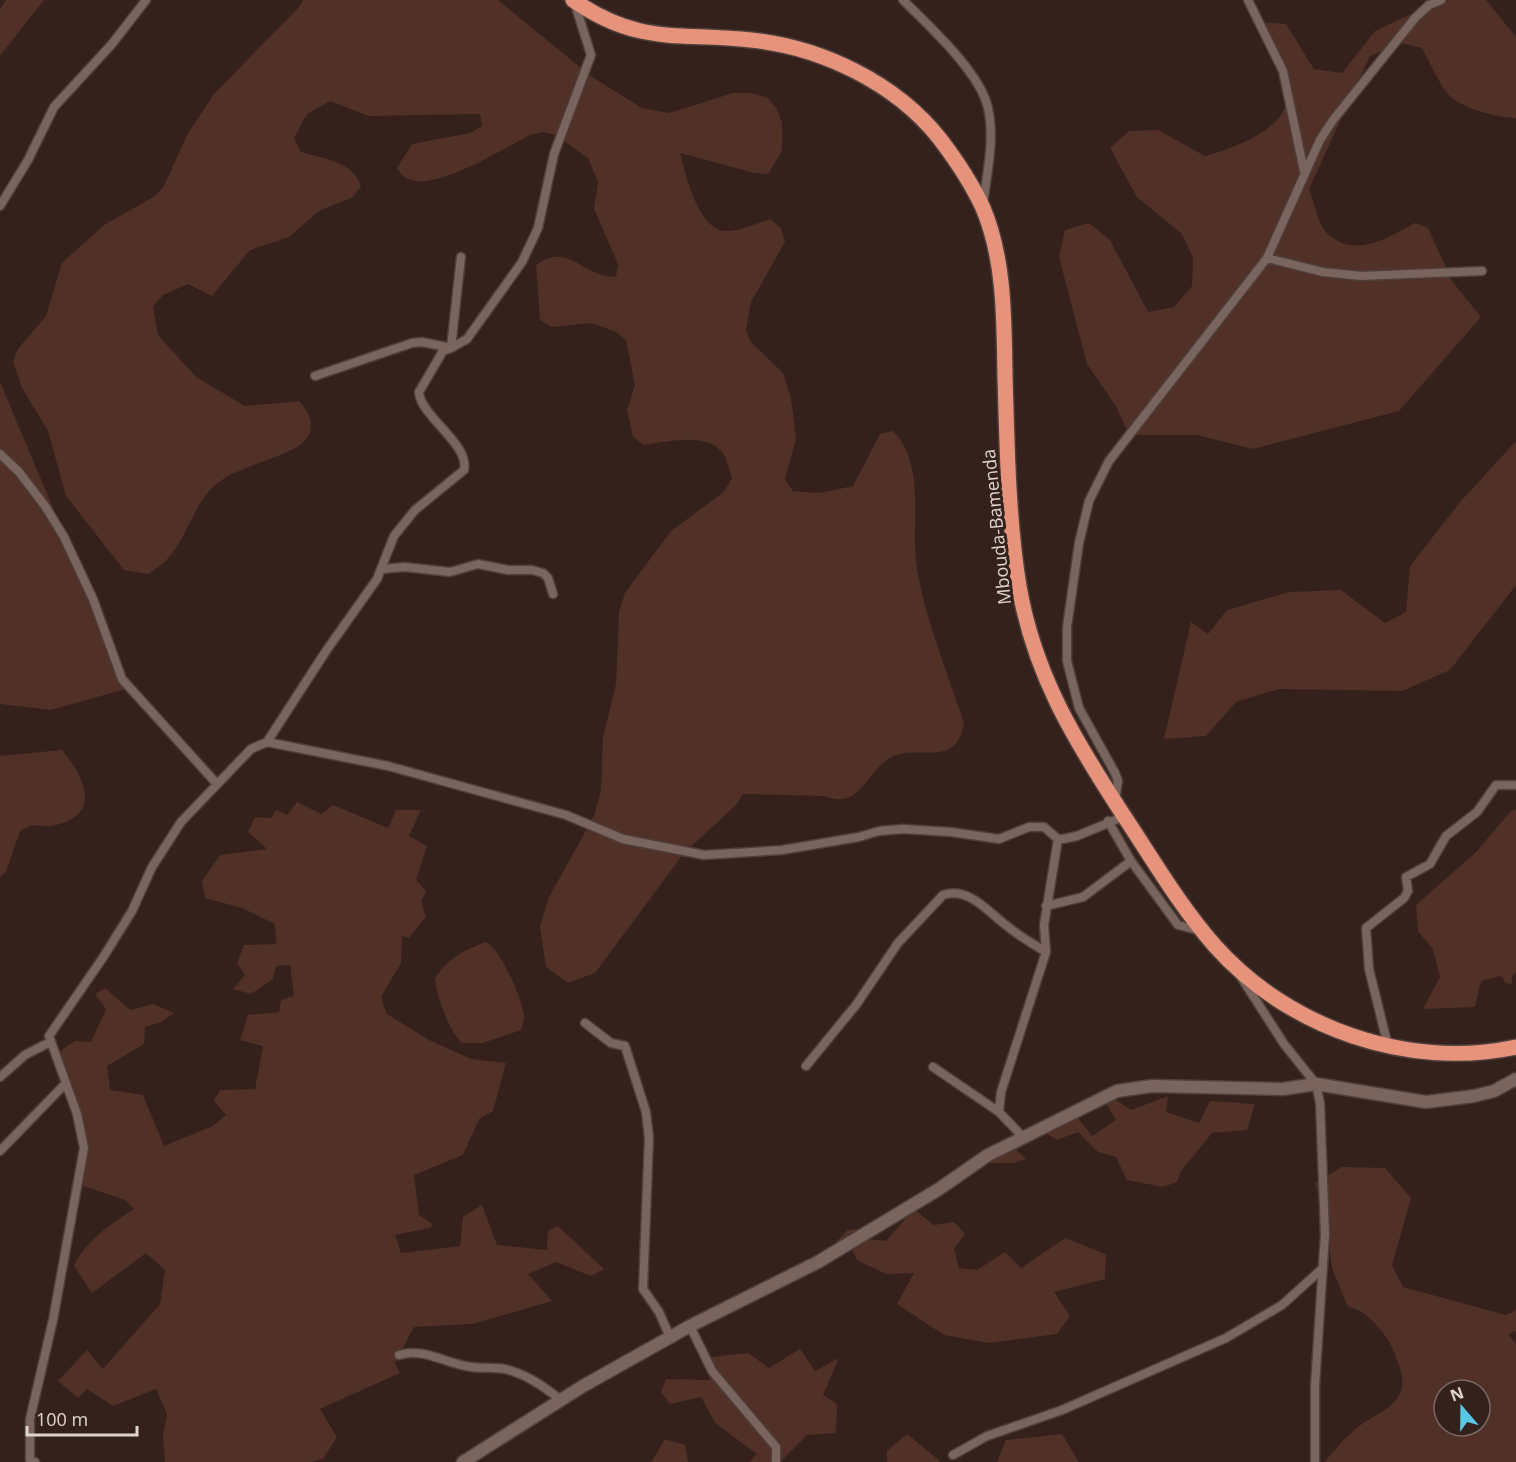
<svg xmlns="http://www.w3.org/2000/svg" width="1516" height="1462" viewBox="0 0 1516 1462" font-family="'Open Sans',sans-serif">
	<rect width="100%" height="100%" fill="#34211c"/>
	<path fill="#503027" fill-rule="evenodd" d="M6,0H44L0,56V9Z
		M303,0H498L592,77L642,108L669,113L733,93H751L768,98L777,109L782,123V151L768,174L754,173L680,153C686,175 699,234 729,231C742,230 757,223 770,219L781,228L785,242L751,302L746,330L751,342L783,373L791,398L796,439L785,479L793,491L820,493L853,486L880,434L893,431C922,460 914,509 915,546C916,597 948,673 964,723C956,772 915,741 888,759C865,775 859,810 825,796L743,794L736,805L684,853L595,973L568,983L546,967L540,927L548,899L594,816L601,790L603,737L616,684L619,612L625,593L671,531L724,492L732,478C729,470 727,458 722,452C705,432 666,442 644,445L633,437L627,410L635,385L626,340L616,332L592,323L552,327L540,320L536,265C569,241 582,277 616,277L618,264L594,209L598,182L588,158L556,135L543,132L530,135C504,148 433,194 406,178C402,176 399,171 397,168L412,144L470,133L482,126L480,114L369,116L330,101L307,114L294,138L301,152C324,159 353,161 361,186L353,197L319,211L289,237L250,250L212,296L188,284L163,295L153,306L158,335L196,377L245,406L299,401C308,411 316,425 307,438C294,457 236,465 214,486C196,502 186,537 170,556C165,563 156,568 149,574L124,570L66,496L48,431L22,388L13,362L18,349L46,316L62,263L104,225L155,196L164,186L187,135L214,94L299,7Z
		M1441,0H1486L1516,37V118C1498,118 1459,108 1447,93C1437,80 1430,62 1422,48L1396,42L1389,48L1370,56L1309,189C1314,201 1318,223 1326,232C1354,260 1387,238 1415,223L1428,228L1452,281L1481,317L1399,411L1253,449L1197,435H1129L1116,406L1087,364L1059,257L1065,230L1089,223L1110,240L1148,312L1174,307L1192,286L1193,258L1182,234L1137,197L1110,148L1129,131L1158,130L1205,156C1233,148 1295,128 1287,87C1282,66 1268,42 1260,22L1286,24L1314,69L1342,73L1375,31Z
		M0,382L129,688L51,710L0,704Z
		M1516,441V585L1450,670L1402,691L1279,689L1236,702L1206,736L1164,739L1191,622L1208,634L1227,610L1289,592L1341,590L1385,623L1406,612L1410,566L1461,501Z
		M62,750C83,776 104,813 56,825C40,829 40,820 20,831L6,872L0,877V756Z
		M297,802L321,814L333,805L388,828L396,810H421L409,836L427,846L416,880L426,891L421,901L426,917L409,938L402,936L401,963L381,997L387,1014L429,1040L471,1059L506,1063L493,1111L479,1119L463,1155L414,1175L419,1215L433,1224L430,1228L395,1235L401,1253L460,1246L463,1217L482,1205L497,1245L547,1250L548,1231L558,1226L604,1269L591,1276L556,1262L528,1274L552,1301L473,1324L414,1327L395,1363L400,1373L320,1409L337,1437L323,1459L311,1462H165L163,1436L167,1414L156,1389L113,1406L87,1389L78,1398L58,1381L87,1350L103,1369L160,1304L165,1270L146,1253L92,1293L74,1266C83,1243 112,1223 134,1209L125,1200L81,1185L85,1139L56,1054L75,1041L91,1042L106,1009L95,994L105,988L130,1010L153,1004L174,1013L161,1022L145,1027L144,1044L107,1066L110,1090L143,1095L164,1146L213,1126L226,1115L214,1101L220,1090L255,1089L263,1046L240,1040L248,1015L279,1012L281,1000L294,996L290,965L276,966L273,979L251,994L233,989L245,975L237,963L244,945L276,944L275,924L242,908L205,898L202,881L220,855L267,849L248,832L255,817L271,818L276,810L287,815Z
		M1516,809V973L1512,976V984L1506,983L1501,976L1481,981L1475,1007L1423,1009L1440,977L1433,949L1418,931L1416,905L1476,852L1510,812Z
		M486,942C502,951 521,997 524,1015C525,1020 522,1025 521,1030L483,1043H462C450,1033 436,995 435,979C445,960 466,949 486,942Z
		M1168,1096L1166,1112L1199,1123L1210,1101L1255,1104L1247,1130L1212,1133L1181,1171L1177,1182L1163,1187L1127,1180L1116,1157L1098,1152L1078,1132L1057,1140L1047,1134L1016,1150L1026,1159L1014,1163H989L982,1157L1049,1118L1073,1112L1092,1136L1116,1120L1105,1102L1116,1100L1131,1110Z
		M1342,1167L1385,1168L1411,1198L1392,1265L1403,1287L1506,1315L1516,1310V1331L1508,1334L1516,1344V1462H1324C1334,1452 1342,1440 1353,1431C1376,1410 1412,1407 1400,1368C1396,1357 1393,1348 1387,1338C1378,1326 1363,1308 1348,1307L1332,1268L1325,1215L1315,1183ZM1444,1390H1480V1426H1444Z
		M914,1209L934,1225L954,1222L965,1234L954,1249L959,1268L977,1270L1005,1252L1021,1268L1065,1238L1106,1254L1105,1279L1054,1292L1070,1316L1057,1334L989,1343L944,1335L897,1304L914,1273L886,1274L857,1260L852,1249L836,1242L848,1230L858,1229L865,1239L886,1241Z
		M800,1349L815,1371L839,1358L823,1395L837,1404L836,1433L807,1435L780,1462H749L757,1454L715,1423L701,1397L670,1404L661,1392L666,1379L709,1380L711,1357L748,1353L769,1368Z
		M907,1434L941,1462H887V1451Z
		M1062,1434L1079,1462H997L1006,1440Z
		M665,1439L685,1445L688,1462H648L652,1461Z"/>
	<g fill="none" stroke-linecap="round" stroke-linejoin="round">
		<g stroke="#4e3f3b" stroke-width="11">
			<path id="street" d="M903,0C929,26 980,72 988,108C995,139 987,173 983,204
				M1248,0L1283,71L1304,171
				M0,206L28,160L54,107L112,44L146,0
				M1267,258L1323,272L1361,276L1482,271
				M315,376L412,343L422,342L451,348L467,339L522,262L538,228L554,154L591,55L574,1
				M0,454L19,472L45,506L64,537L93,599L122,679L217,784
				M382,569L405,567L450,572L478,564L508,570H532L543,573L548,578L553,594
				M267,742L326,651L377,579L394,536L415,510L464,470C470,444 420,416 419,392L443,351L451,348L461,257
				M1115,801L1118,781L1115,773L1079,708L1067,661V627L1079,543L1089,501L1109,461L1267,258L1320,140L1333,120L1415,18L1429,5L1441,0
				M1108,821L1131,861L1178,925L1201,931
				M1046,906L1083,897L1131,861
				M1241,977L1284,1044L1316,1084L1320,1103L1325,1234L1315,1386V1462
				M585,1023L611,1043L625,1046L646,1112L649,1138L643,1289L659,1312L670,1337
				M1388,1046L1369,969L1366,928L1404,898L1408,891L1406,877L1430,864L1446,836L1477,812L1496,785H1516
				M806,1066L856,1005L898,943L943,895C969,886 989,913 1007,926C1019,936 1033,944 1046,952
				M933,1067L999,1112L1022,1136
				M0,1077L25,1055L50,1042
				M999,1112L1001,1092L1046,952L1044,925L1058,839
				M0,1151L66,1083
				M690,1326L712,1371L776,1447V1462
				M399,1355C424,1347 446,1364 471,1367C484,1369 499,1366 512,1371C531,1377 545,1388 560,1399
				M953,1455L987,1436L1062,1410L1226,1338L1282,1305L1323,1268
				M35,1462L30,1460V1419L53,1320L84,1148L77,1114L49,1036L104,956L132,911L152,867L181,822L251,749L267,742L388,766L566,815L623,839L704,855L782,850L859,837L879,831L903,829L951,832L999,839L1029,827H1044L1058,839H1063L1077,836L1125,816"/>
		</g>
		<g stroke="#4e3f3b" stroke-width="15">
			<path id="secondary" d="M463,1462L583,1386L690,1326L818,1262L939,1189L988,1155L1117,1091L1152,1086L1283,1089L1316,1084L1426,1102L1474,1096L1494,1091L1516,1079"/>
		</g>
		<g stroke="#4e3f3b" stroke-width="18">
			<path id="highway" d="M573,0C640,46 678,32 751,40C821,47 896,83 940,139C956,160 972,184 983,208C1005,260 1004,321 1005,376C1007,443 1008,520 1019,586C1034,674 1074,739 1122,813C1152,858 1179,905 1215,946C1288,1028 1408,1070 1516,1047"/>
		</g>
		<use href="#street" stroke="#7a645e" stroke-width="8"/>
		<use href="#secondary" stroke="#7a645e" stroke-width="12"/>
		<use href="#highway" stroke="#e7937c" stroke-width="15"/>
	</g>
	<g text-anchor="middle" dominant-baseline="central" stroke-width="6" stroke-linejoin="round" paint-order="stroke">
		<g font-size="18" fill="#e0d4d0" stroke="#34211c">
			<text transform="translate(996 527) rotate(-96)">Mbouda-Bamenda</text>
		</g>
	</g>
	<g transform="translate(1462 1408) rotate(340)"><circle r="28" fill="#34211c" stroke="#796964" stroke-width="1.5"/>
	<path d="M0-4.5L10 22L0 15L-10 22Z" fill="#58c8e4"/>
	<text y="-9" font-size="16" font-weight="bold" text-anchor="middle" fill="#e0d4d0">N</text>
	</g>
	<path d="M27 1426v9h110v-9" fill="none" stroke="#e0d4d0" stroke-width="3"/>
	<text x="36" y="1426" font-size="18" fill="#e0d4d0" stroke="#34211c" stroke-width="4.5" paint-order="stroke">100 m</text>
</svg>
